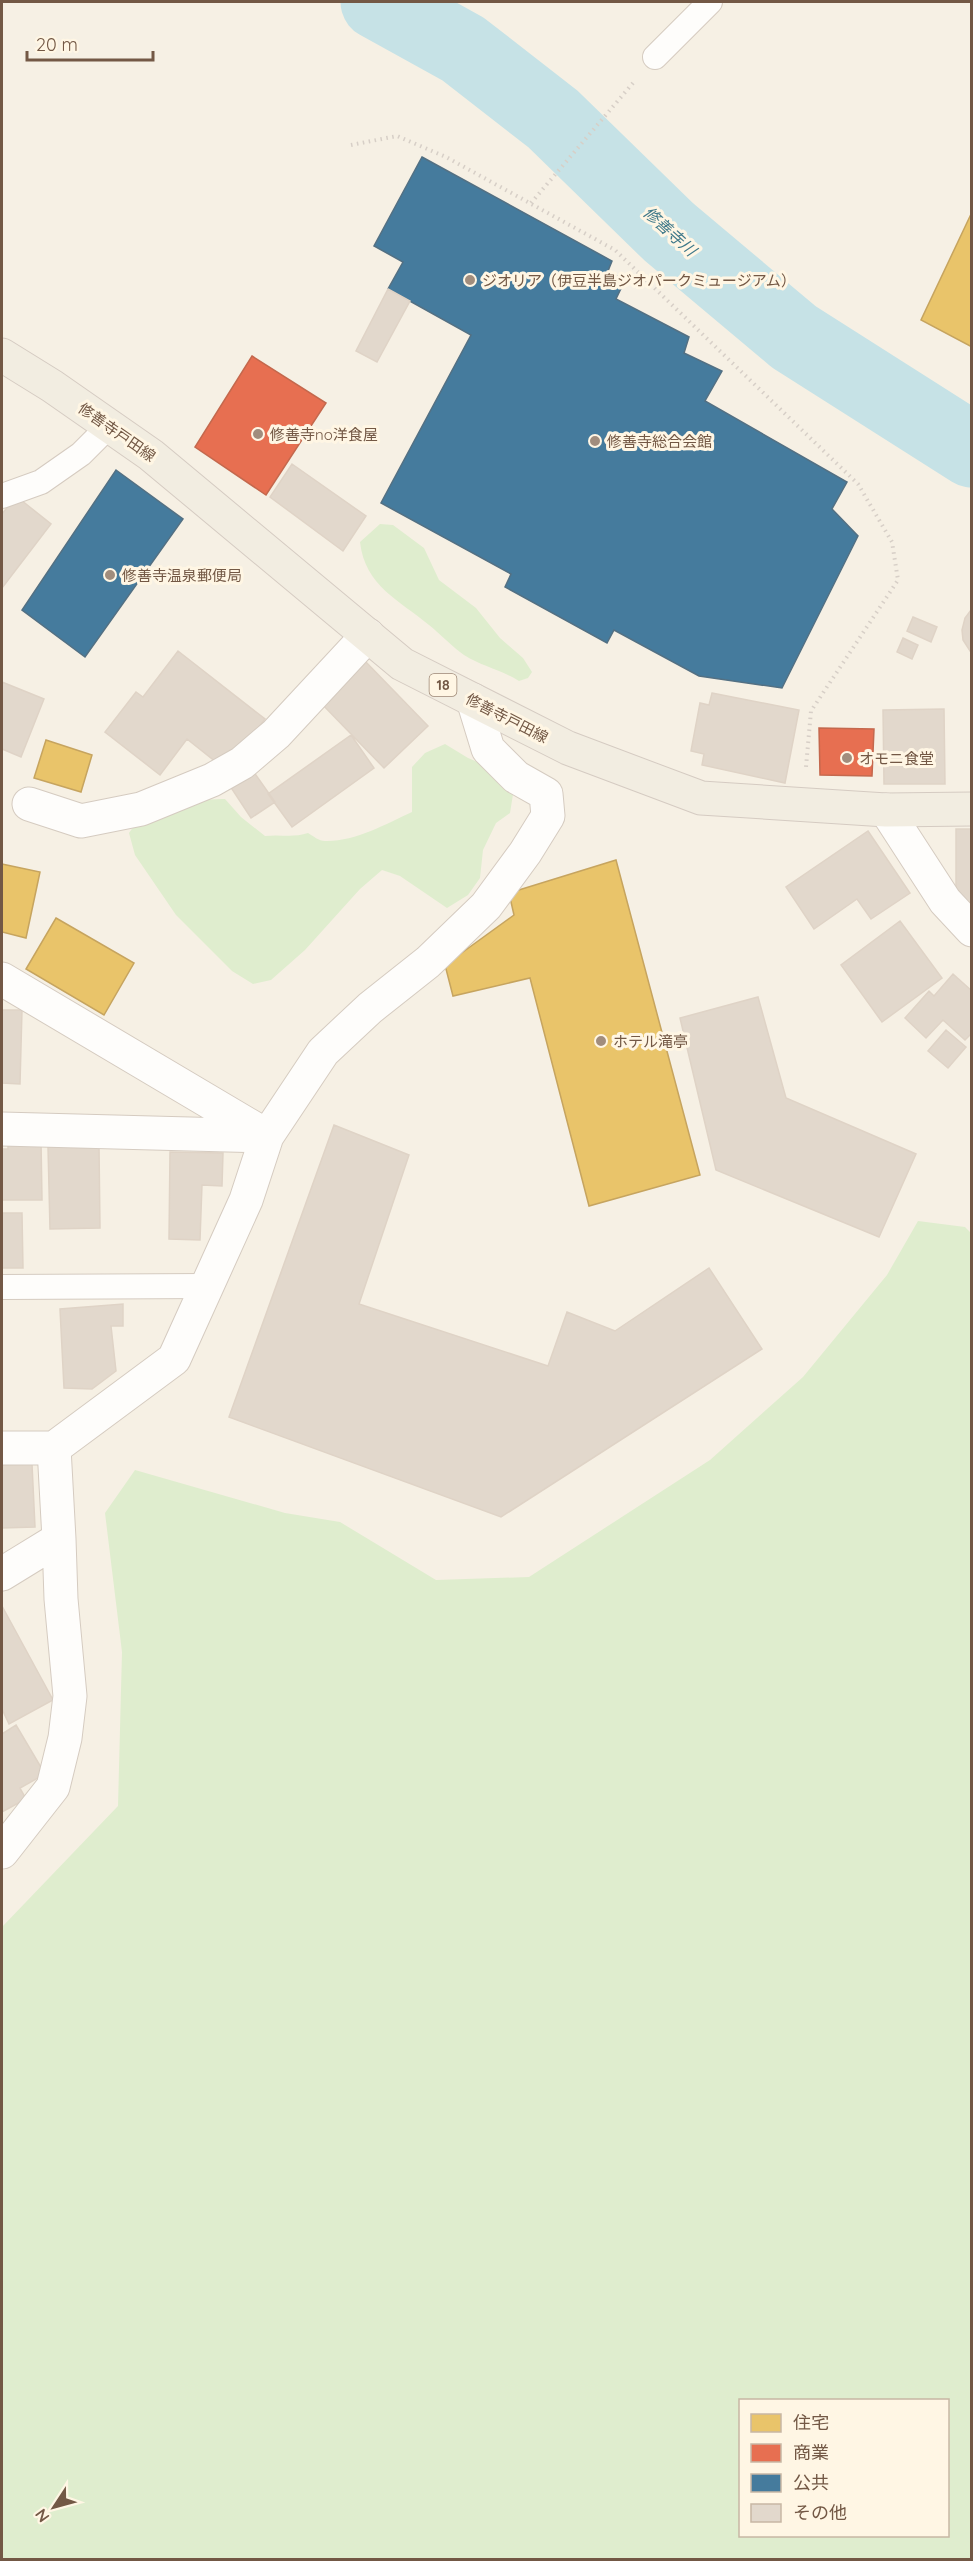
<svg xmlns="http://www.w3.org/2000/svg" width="973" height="2561" viewBox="0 0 973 2561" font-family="Quicksand,'Noto Sans JP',sans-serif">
	<rect width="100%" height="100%" fill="#f6f0e4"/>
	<path fill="#dfedce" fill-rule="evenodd" d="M380,524L393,525L424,548L439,580L476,608L500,638L523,658L532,672L528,678L519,681C502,670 481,666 464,655C455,649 439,633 429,625C399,600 365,586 360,542Z
		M445,744L468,758L506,774L514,788L510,813L496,823L483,850L480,878L468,895L447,908L400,876L382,870L360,889L305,950L271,980L253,984L232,971L176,915L135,855L129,833C143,810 199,798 225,799L241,817L265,836C280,834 293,838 308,833C313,836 319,841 325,841C354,842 386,824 412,812V767L425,753Z
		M918,1221L965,1227L972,1234L971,2559H2V1927L118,1806L122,1652L105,1513L135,1470L285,1513L340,1522L436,1580L529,1577L710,1460L803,1377L887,1275ZM740,2400H948V2536H740Z"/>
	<path fill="#e9c46a" stroke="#c6a45f" stroke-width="1.5" d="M972,212V347L921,320Z
		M46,740L92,755L81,792L34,778Z
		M616,860L700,1175L589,1206L530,978L453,996L445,965L514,915L509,893Z
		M2,864L40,872L26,938L2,932Z
		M56,918L134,963L104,1015L26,969Z"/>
	<path fill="#e76f51" stroke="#c4684d" stroke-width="1.5" d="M252,356L326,403L266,495L195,447Z
		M819,728L874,729L872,776L820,775Z"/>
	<path fill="#457b9d" stroke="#537083" stroke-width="1.5" d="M422,157L612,261L608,271L625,280L616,299L689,337L684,353L722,371L705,401L847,482L832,509L858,536L782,688L699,676L614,630L607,643L505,587L511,574L381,503L471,335L388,289L403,262L374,246Z
		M116,470L183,519L85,657L22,610Z"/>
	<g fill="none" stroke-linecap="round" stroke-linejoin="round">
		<path stroke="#c6e2e6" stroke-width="75" d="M378,2L463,49L553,119L669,232L794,337L972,450"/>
	</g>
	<path fill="#e2d8cc" stroke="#dfd3c6" stroke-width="1.5" d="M388,289L410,301L377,362L356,351Z
		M292,464L366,516L343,551L270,497Z
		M16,496L51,524L2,588V514Z
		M971,610L972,609V654L963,640L962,630L965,618Z
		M913,617L937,627L931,642L907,631Z
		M903,638L918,645L912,659L897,652Z
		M178,651L265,719L226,770L187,739L160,775L105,732L136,692L143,697Z
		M364,660L428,726L384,768L320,702Z
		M2,682L44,699L21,757L2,749Z
		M712,693L799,710L785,783L702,765L704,754L691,751L700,703L709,705Z
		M944,709L945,784H884L883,710Z
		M351,735L374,768L292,827L268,794Z
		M251,768L275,802L251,818L228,783Z
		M956,829H972V902H956Z
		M868,831L910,893L871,919L857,899L814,929L786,887Z
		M900,921L942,978L882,1022L841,965Z
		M953,974L972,991V1033L965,1040L943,1020L926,1038L905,1018L929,991L934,996Z
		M758,997L786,1098L916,1154L879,1237L716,1170L680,1018Z
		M2,1010H22L20,1084L2,1083Z
		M946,1030L966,1047L948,1068L928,1051Z
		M334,1125L409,1155L359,1304L548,1366L567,1312L615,1331L709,1268L762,1349L501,1517L229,1417Z
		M41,1140L42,1200H2V1149H8V1141Z
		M99,1146L100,1228L50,1229L48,1147Z
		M170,1152L223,1153L222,1186L202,1185L200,1240L169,1239Z
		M2,1213H22L23,1268H2Z
		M123,1304V1326H111L116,1371L92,1389L64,1388L60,1309Z
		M32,1464L35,1527L2,1528V1465Z
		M2,1606L53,1700L9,1724L2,1709Z
		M16,1725L45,1774L20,1788L26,1799L2,1812V1734Z"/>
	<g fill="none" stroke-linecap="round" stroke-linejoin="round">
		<g stroke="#d5cbc0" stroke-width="26">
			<path id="lane" d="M655,57L710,2
				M2,496L41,482L81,454L109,426
				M2,1287L207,1286"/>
		</g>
		<g stroke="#d5cbc0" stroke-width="35">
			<path id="street" d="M29,804L81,821L141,809L212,780L242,763L276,734L368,635
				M886,810L945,901L972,930
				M2,979L267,1136
				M2,1129L264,1136
				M2,1448H54L174,1359L246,1200L267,1136L323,1052L370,1008L428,962L486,906L525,853L548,816L546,794L516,777L488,749L473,700
				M2,1574L59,1539L54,1448
				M2,1852L53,1787L65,1738L70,1696L61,1599L59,1539"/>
		</g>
		<g stroke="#d5cbc2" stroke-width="35">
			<path id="primary" d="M2,355L52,386L151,455L402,664L568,748L701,798L886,810L972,809"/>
		</g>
		<path stroke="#d7cfc7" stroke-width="4" stroke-dasharray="1.5 4.5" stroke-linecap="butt" d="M351,145L397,136L446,157L615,250L858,484L892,542L898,580L811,711L806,767
			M531,203L633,83"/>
		<use href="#lane" stroke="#fefdfb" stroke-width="24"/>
		<use href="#street" stroke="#fefdfb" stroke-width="33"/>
		<use href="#primary" stroke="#f2ede1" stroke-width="33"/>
	</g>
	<g fill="#a18d7d" stroke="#fff6e4" stroke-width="2">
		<circle cx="470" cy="280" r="6"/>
		<circle cx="258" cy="434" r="6"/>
		<circle cx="595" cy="441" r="6"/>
		<circle cx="110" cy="575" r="6"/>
		<circle cx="847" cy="758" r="6"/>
		<circle cx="601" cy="1041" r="6"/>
	</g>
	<g text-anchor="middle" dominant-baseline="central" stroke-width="6" stroke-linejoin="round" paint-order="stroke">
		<rect fill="#fff6e4" stroke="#9d8775" stroke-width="1.5" x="429.5" y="674" width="27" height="22" rx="4.5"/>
		<g font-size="14" font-weight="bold" fill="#735845">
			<text x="443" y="685">18</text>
		</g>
		<g font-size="15" fill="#735845" stroke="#fff6e4" text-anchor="start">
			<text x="482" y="280">ジオリア（伊豆半島ジオパークミュージアム）</text>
			<text x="270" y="434">修善寺no洋食屋</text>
			<text x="607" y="441">修善寺総合会館</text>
			<text x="122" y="575">修善寺温泉郵便局</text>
			<text x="859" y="758">オモニ食堂</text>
			<text x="613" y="1041">ホテル滝亭</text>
		</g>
		<g font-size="15" fill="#735845" stroke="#fff6e4">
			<text transform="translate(117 432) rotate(35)">修善寺戸田線</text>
			<text transform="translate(507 718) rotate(27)">修善寺戸田線</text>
		</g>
		<g font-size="16" font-style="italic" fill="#3e7889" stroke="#fff6e4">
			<text transform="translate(670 231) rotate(42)">修善寺川</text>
		</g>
	</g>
	<rect width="973" height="2561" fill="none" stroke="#735845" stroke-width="6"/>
	<rect x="739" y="2399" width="210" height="138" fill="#fff6e4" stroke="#c7b7a4" stroke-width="1.5"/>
	<rect x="751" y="2414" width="30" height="18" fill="#e9c46a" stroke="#c7b7a4" stroke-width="1.5"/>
	<text x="793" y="2429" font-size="18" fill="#735845">住宅</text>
	<rect x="751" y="2444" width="30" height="18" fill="#e76f51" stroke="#c7b7a4" stroke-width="1.5"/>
	<text x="793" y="2459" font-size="18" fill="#735845">商業</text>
	<rect x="751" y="2474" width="30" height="18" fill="#457b9d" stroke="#c7b7a4" stroke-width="1.5"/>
	<text x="793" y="2489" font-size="18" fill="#735845">公共</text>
	<rect x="751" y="2504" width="30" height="18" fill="#e2d8cc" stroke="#c7b7a4" stroke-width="1.5"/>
	<text x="793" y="2519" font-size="18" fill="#735845">その他</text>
	<g transform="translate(54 2507) rotate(234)" stroke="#fff6e4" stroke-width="4.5" paint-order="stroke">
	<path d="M0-4.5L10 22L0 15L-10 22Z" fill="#735845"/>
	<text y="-9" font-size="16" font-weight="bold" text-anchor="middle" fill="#735845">N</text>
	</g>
	<path d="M27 51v9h126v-9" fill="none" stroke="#735845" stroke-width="3"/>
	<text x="36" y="51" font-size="18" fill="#735845" stroke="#fff6e4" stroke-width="4.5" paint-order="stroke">20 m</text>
</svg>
